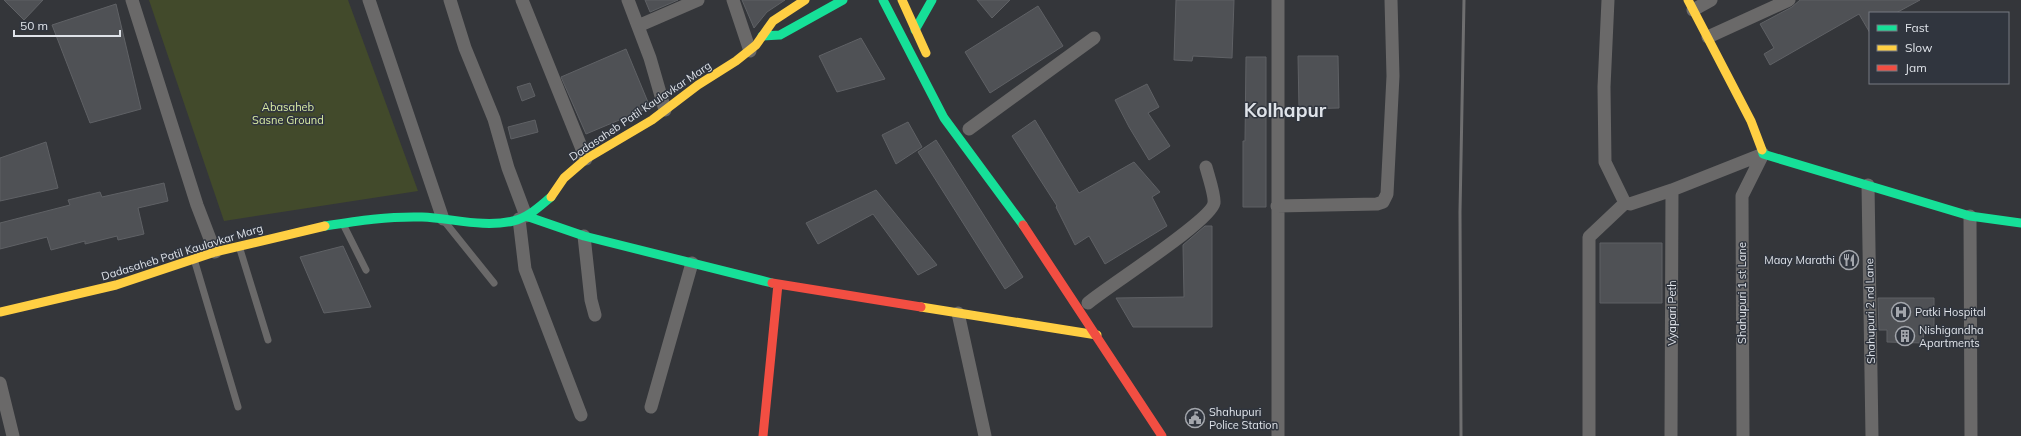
<svg xmlns="http://www.w3.org/2000/svg" width="2021" height="436" viewBox="0 0 2021 436" font-family="Mulish,sans-serif">
	<rect width="100%" height="100%" fill="#34363a"/>
	<path fill="#424a2b" d="M149,0H348L418,191L224,221Z"/>
	<path fill="#4f5155" stroke="#5f6165" d="M4,0H43L24,20Z
		M645,0H678L650,12Z
		M742,0H785L767,12L754,28Z
		M977,0H1010L992,18Z
		M1176,0H1234L1232,58L1193,56L1192,61L1174,60Z
		M1800,0H1920L1896,13H1870V33L1859,14L1770,65L1764,54L1774,48L1760,24L1792,7Z
		M116,4L141,109L90,123L52,25Z
		M1038,6L1063,46L990,93L965,52Z
		M861,38L885,79L837,92L819,56Z
		M626,49L650,107L586,134L561,77Z
		M1298,56H1338L1339,108L1299,109Z
		M1246,57H1266V207H1243V141H1245Z
		M530,83L535,96L522,101L517,87Z
		M1147,84L1159,107L1148,113L1170,146L1149,160L1129,127L1115,100Z
		M535,120L538,132L511,139L508,127Z
		M1035,120L1079,193L1134,162L1160,192L1152,197L1167,226L1105,264L1089,236L1075,245L1056,207L1057,206L1012,136Z
		M908,122L922,147L896,164L882,135Z
		M936,140L1023,277L1005,289L918,152Z
		M46,142L58,188L0,201V158Z
		M164,183L168,201L138,208L144,234L118,240L117,236L85,244V241L51,250L47,237L0,249V223L70,205L68,200L100,192L102,197Z
		M876,190L937,265L918,275L873,214L818,244L806,223Z
		M1205,226H1212V327H1133L1116,298L1184,297L1183,245Z
		M1600,243H1662V303H1600Z
		M343,246L371,307L324,313L300,257Z
		M1878,298H1934V330H1924L1923,343L1887,342V330H1879Z"/>
	<g fill="none" stroke-linecap="round" stroke-linejoin="round">
		<path stroke="#6a6969" stroke-width="7" d="M445,222L494,283
			M343,224L366,270
			M239,246L268,340
			M194,259L238,407"/>
		<path stroke="#6a6969" stroke-width="13" d="M132,0L197,205L215,252
			M369,0L443,219
			M450,0L465,48L494,119L508,168L526,216
			M522,0L586,159
			M628,0L650,58L665,110
			M733,0L750,51
			M1608,0L1604,87L1605,162L1625,203L1630,204L1672,190L1763,154
			M1693,10L1711,0
			M638,26L698,0
			M1708,37L1789,0
			M969,129L1094,38
			M1868,185L1872,436
			M1277,206L1377,204L1383,202L1387,194L1393,76L1391,0
			M1970,216L1971,436
			M519,219L525,269L581,415
			M584,236L591,300L595,315
			M1088,303C1108,286 1211,221 1214,203C1215,195 1208,175 1206,167
			M958,313L985,436
			M0,383L13,436
			M651,407L692,263
			M1278,436V0
			M1589,436V237L1625,203
			M1671,436L1672,190
			M1743,436L1742,196L1763,154"/>
		<path stroke="#16e098" stroke-width="9" d="M883,0L944,118L1023,225
			M915,30L932,0
			M762,36L780,35L843,0
			M1762,150L1763,154L1970,216L2021,223
			M526,216L584,236L772,283
			M325,226C357,221 389,216 422,217C451,218 483,228 513,221C528,218 540,206 551,197"/>
		<path stroke="#ffcf43" stroke-width="9" d="M902,0L926,53
			M1688,0L1751,121L1762,150
			M551,197L564,178L586,159L652,120L698,85L736,61L756,45L773,21L805,0
			M921,307L1097,335
			M0,312L116,285L215,252L325,226"/>
		<path stroke="#f24e42" stroke-width="9" d="M1023,225L1162,436
			M772,283L921,307
			M763,436L778,284"/>
		<path stroke="#6f6f70" stroke-width="3" d="M1461,436L1460,212L1464,0"/>
	</g>
	<defs>
		<g id="restaurant-ring" transform="scale(1)"><circle r="9.5" fill="#30353e" stroke="#a3a6ac" stroke-width="1.5"/><path d="M-5-6h1v4h1v-4h1v4h1v-4h1v5L-1.5 .5V6h-2V.5L-5-1ZM5-6V6H3V1.5H1.5Q1.5-4 5-6Z" fill="#a3a6ac"/></g>
		<g id="hospital-ring" transform="scale(1)"><circle r="9.5" fill="#30353e" stroke="#a3a6ac" stroke-width="1.5"/><path d="M-5-5h3v3.5h4V-5h3V5h-3V1.5h-4V5h-3Z" fill="#a3a6ac"/></g>
		<g id="building-ring" transform="scale(1)"><circle r="9.5" fill="#30353e" stroke="#a3a6ac" stroke-width="1.5"/><path d="M-4-6H4V6H1V3H-1V6H-4ZM-2.5-4.3h1.7v1.8h-1.7ZM.8-4.3h1.7v1.8H.8ZM-2.5-1h1.7V.8h-1.7ZM.8-1h1.7V.8H.8Z" fill="#a3a6ac"/></g>
		<g id="civic-ring" transform="scale(1)"><circle r="9.5" fill="#30353e" stroke="#a3a6ac" stroke-width="1.5"/><path d="M-.6-6.5H3V-4.5H.6V-3L4-1V1h2V6H-6V1h2V-1L-.6-3ZM-1.2 2.5V6h2.4V2.5Z" fill="#a3a6ac"/></g>
	</defs>
	<g fill-rule="evenodd">
		<use href="#restaurant-ring" x="1849" y="260"/>
		<use href="#hospital-ring" x="1901" y="312"/>
		<use href="#building-ring" x="1905" y="336"/>
		<use href="#civic-ring" x="1195" y="418"/>
	</g>
	<g text-anchor="middle" dominant-baseline="central" stroke-width="3" stroke-linejoin="round" paint-order="stroke">
		<g font-size="11" fill="#daeda4" stroke="#30353e">
			<text x="288" y="107">Abasaheb<tspan x="288" dy="13">Sasne Ground</tspan></text>
		</g>
		<g font-size="11" fill="#dfe3e9" stroke="#30353e">
			<text transform="translate(640 111) rotate(-34)">Dadasaheb Patil Kaulavkar Marg</text>
			<text transform="translate(182 252) rotate(-17)">Dadasaheb Patil Kaulavkar Marg</text>
			<text transform="translate(1742 293) rotate(-90)">Shahupuri 1 st Lane</text>
			<text transform="translate(1870 311) rotate(-91)">Shahupuri 2 nd Lane</text>
			<text transform="translate(1672 313) rotate(-90)">Vyapari Peth</text>
		</g>
		<g font-size="11" fill="#dfe3e9" stroke="#30353e" text-anchor="start">
			<text x="1835" y="260" text-anchor="end">Maay Marathi</text>
			<text x="1915" y="312">Patki Hospital</text>
			<text x="1919" y="330">Nishigandha<tspan x="1919" dy="13">Apartments</tspan></text>
			<text x="1209" y="412">Shahupuri<tspan x="1209" dy="13">Police Station</tspan></text>
		</g>
		<g font-size="19" font-weight="bold" fill="#dfe3e9" stroke="#30353e">
			<text x="1285" y="110">Kolhapur</text>
		</g>
	</g>
	<rect x="1869" y="12" width="140" height="72" fill="#30353e" stroke="#767b82"/>
	<rect x="1877" y="25" width="20" height="6" fill="#16e098" stroke="#767b82"/>
	<text x="1905" y="32" font-size="12" fill="#dfe3e9">Fast</text>
	<rect x="1877" y="45" width="20" height="6" fill="#ffcf43" stroke="#767b82"/>
	<text x="1905" y="52" font-size="12" fill="#dfe3e9">Slow</text>
	<rect x="1877" y="65" width="20" height="6" fill="#f24e42" stroke="#767b82"/>
	<text x="1905" y="72" font-size="12" fill="#dfe3e9">Jam</text>
	<path d="M14 30v6h106v-6" fill="none" stroke="#dfe3e9" stroke-width="2"/>
	<text x="20" y="30" font-size="12" fill="#dfe3e9" stroke="#30353e" stroke-width="3" paint-order="stroke">50 m</text>
</svg>
